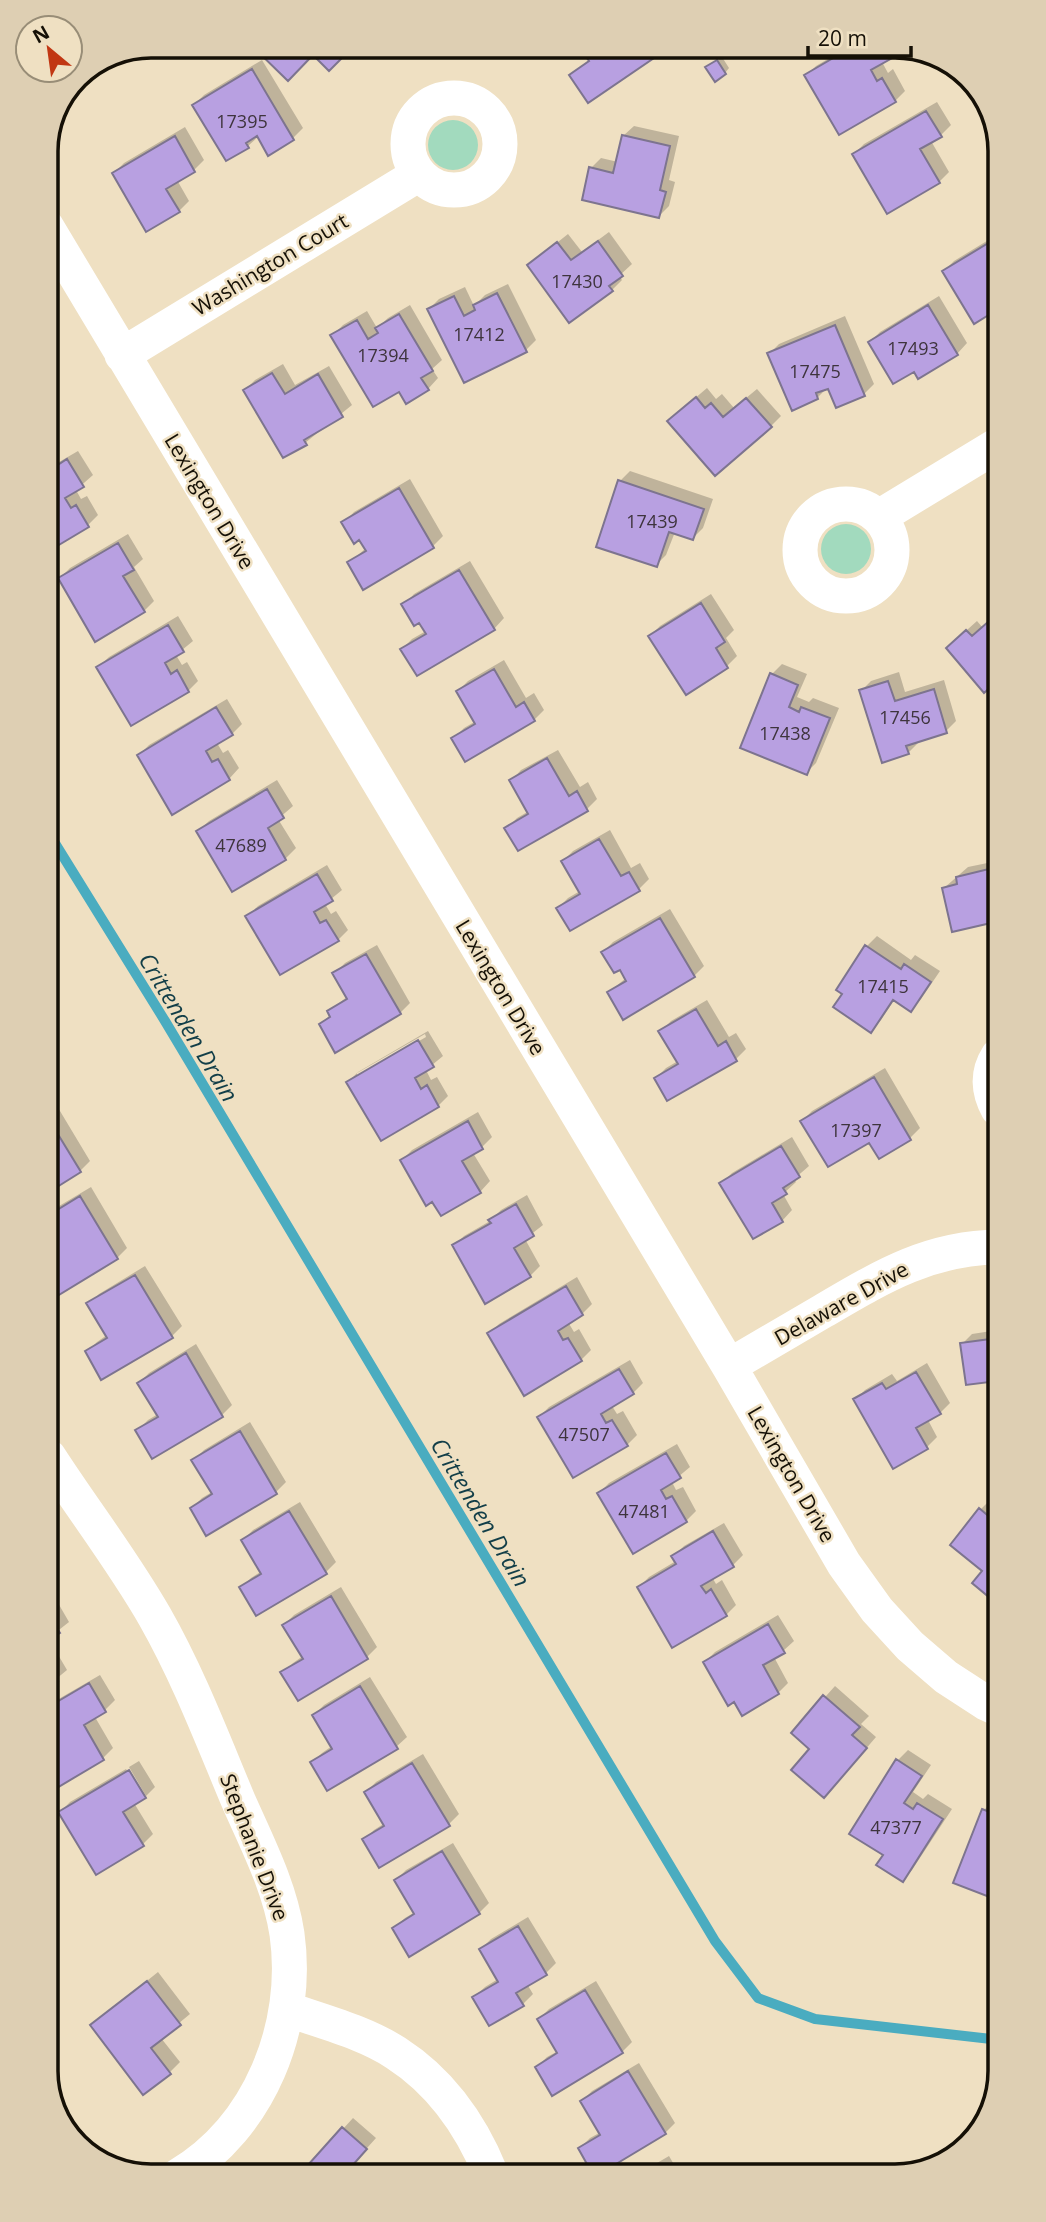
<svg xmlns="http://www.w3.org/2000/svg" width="1046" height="2222" viewBox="0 0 1046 2222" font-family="'Open Sans',sans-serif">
	<rect width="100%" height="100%" fill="#efe0c2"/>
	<path fill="#a2dabe" d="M428 145a25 25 0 1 1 50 0a25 25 0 1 1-50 0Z
		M821 549a25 25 0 1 1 50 0a25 25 0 1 1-50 0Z"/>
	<path fill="#0003" fill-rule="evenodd" d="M254,46H352L329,68L313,52L288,78Z
		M581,46H662L663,47L653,57L571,75L590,60Z
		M850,46H903L895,55L882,62L888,73L893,69L905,91L895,101L806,76L816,66Z
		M722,57L729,68L725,73L712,63Z
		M262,60L303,128L293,138L269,153L259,136L248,146L226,159L194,105L204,95Z
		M937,102L951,125L941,135L931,141L949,172L939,182L854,154L864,144Z
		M634,126L679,136L669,180L675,182L669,206L659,216L591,168L601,158L618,162L623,136Z
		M185,127L204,160L194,170L177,180L189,201L179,211L114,173L124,163Z
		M609,232L632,264L619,276L622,280L612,290L529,265L568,234L582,252Z
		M995,236V309L975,322L944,271L954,261Z
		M508,284L536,340L526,350L429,309L439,299L465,287L474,306L485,295Z
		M939,296L967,343L957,354L915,369L870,342L880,332Z
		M410,305L442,360L432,369L438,378L428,389H399L333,335L343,325L367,311L377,328L388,318Z
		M845,316L874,384L864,394L837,406L829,386L817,398L769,354L779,344Z
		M283,364L295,385L329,366L352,405L305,443L245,390L255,380Z
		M707,388L716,399L722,394L734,408L757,389L781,416L771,426L680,411Z
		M78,451L93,475L76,490L81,499L87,496L98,515L88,525L47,550V469Z
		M630,471L713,499L703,528L693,538L675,532L666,555L656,565L620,481Z
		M410,479L443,536L433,546L364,587L349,563L366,548L360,538L344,523L354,512Z
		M128,534L143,559L134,567L154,601L144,611L60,578L70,568Z
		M470,561L504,618L494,629L402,649L412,639L426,631L404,605L414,594Z
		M711,594L734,630L726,638L737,656L727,666L686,693L650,636L660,626Z
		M178,616L193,641L176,655L182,665L187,662L198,681L188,691L98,667L109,657Z
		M996,616V680L984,690L958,638L977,621L983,628Z
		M504,660L526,698L534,693L544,710L534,720L454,738L464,728L476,721L458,691L468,681Z
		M782,664L807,674L797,697L809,702L813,698L839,708L816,763L806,773L772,674Z
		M899,672L905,692L944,680L956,721L946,731L918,740V743L908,753L861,691L871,681Z
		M227,699L242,724L232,734L217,743L223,753L228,750L239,768L229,779L139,755L149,745Z
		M558,750L580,787L588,782L597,799L587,809L519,849L507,828L517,818L529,811L511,781L521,770Z
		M277,780L293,806L278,819L296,848L285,859L233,890L198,831L209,821Z
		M610,830L631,868L640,863L649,879L639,889L558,908L568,898L580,891L563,861L573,851Z
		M997,861V942L992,921L944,888L968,867Z
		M327,865L342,890L325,904L331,914L336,911L348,930L338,940L248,916L258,906Z
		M670,909L704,966L694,976L609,992L626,978L620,968L603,952L613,942Z
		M877,936L911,960L915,955L940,971L921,999L911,1009L895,999L881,1020L871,1030L867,946Z
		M377,945L410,1003L400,1013L321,1024L331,1014L329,1011L348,996L335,973L345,963Z
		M707,1000L729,1037L736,1033L746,1049L736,1059L656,1078L666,1068L678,1061L661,1031L671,1021Z
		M428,1031L443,1056L426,1070L431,1080L437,1077L448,1096L438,1106L348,1082L358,1072ZM425,1034L426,1037L357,1077V1073Z
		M885,1068L920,1128L910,1138L869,1141L802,1121L812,1111Z
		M54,1101L90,1161L80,1171L49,1190L48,1104Z
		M478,1112L492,1137L482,1147L473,1153L490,1181L480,1192L402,1160L412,1150Z
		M792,1137L809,1166L794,1179L796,1182L783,1194L792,1210L782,1221L722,1183L732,1173Z
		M91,1187L127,1248L117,1258L49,1299V1259L53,1257L49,1250V1212Z
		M527,1195L543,1225L525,1239L540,1266L530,1276L454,1246L464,1236L490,1221L501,1210Z
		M145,1266L182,1326L172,1336L87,1352L97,1342L107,1335L89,1304L99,1294Z
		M577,1277L592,1304L582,1314L568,1322L574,1332L579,1329L591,1350L581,1360L489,1334L499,1324Z
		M998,1330V1379L962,1344L972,1334Z
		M196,1344L232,1405L222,1415L153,1457L138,1430L148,1420L158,1414L139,1383L149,1373Z
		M630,1360L643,1383L633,1393L612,1406L617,1414L623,1411L637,1435L627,1445L539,1417L549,1407Z
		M927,1363L950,1403L940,1413L928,1420L937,1437L927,1447L893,1467L855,1400L865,1390L892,1374L897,1381Z
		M250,1422L286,1482L276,1492L207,1534L192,1508L202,1498L212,1492L194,1460L204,1450Z
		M677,1444L690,1467L672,1482L676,1490L683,1487L696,1511L686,1521L599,1493L609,1483Z
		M990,1500L999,1506V1597L996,1600L984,1570L980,1510Z
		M300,1502L336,1562L326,1572L241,1588L251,1578L262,1571L243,1540L253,1530Z
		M724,1523L743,1555L733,1565L712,1577L716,1584L722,1580L736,1605L726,1615L639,1587L649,1577L676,1561L674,1556L684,1546Z
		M341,1587L377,1647L367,1657L298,1699L283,1673L293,1663L303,1656L284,1625L294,1615Z
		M54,1596L69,1622L50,1637V1598Z
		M778,1615L794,1641L783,1651L774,1657L788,1683L778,1693L734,1700L705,1662L715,1652Z
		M50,1641L67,1670L50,1684Z
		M100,1675L115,1700L105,1710L95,1717L113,1748L103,1758L56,1786L50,1776V1704Z
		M370,1677L407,1737L396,1747L312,1763L322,1753L332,1746L314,1715L324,1705Z
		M835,1686L869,1716L861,1724L876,1737L834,1786L812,1749L793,1733Z
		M908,1750L931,1765L913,1792L923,1799L928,1794L952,1809L912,1870L902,1880L885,1855L898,1760Z
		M423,1754L459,1814L449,1824L364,1840L374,1830L385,1823L366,1792L376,1782Z
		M139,1761L155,1787L146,1796L129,1767Z
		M126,1769L143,1797L134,1803L153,1834L143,1844L60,1812L70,1802Z
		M994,1800L1000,1802V1900L984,1810Z
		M453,1843L489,1903L479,1913L394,1928L405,1918L415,1912L396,1880L406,1870Z
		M528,1917L556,1963L546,1973L527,1984L533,1994L523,2004L474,1997L485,1987L498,1979L481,1949L491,1939Z
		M158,1972L190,2014L161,2038L180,2062L170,2072L92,2025Z
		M596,1981L632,2042L622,2052L537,2067L547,2057L558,2051L539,2019L549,2009Z
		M639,2063L675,2123L665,2133L598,2173H594L580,2148L590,2138L601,2132L582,2101L592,2091Z
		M353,2118L376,2138L351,2166L362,2175H301Z
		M669,2156L679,2173H640Z"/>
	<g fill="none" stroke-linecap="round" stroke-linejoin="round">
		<path stroke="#4aacc0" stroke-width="10" d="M48,832L165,1021L715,1941L758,1998L815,2019L1000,2040"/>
	</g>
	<path fill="#b8a0e1" stroke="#7d748f" stroke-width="2" d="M252,46H349L352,48L329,71L313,55L288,81Z
		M578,46H645L654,58L588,103L569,75L589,61Z
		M854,46H890L896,56L871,70L877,81L882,78L896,102L839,135L804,75Z
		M116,60L73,85L77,76Z
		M717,60L726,74L715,82L705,67Z
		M252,69L294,140L268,156L257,136L246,143L249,148L226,161L192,105Z
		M926,111L942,137L920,149L940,183L887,214L852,154Z
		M622,135L670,146L660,190L666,192L659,218L582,200L589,167L613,173Z
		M175,136L195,172L166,189L180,212L146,232L112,173Z
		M995,239V311L974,324L942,271Z
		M598,241L623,276L609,286L613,291L569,323L527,265L557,242L571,260Z
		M497,293L527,352L464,383L427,309L454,296L464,316L475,310L473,305Z
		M928,305L958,355L918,379L914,372L893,384L868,342Z
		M399,314L433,371L421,378L429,390L406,404L399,392L373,407L330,335L357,320L368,339L378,333L375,328Z
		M835,325L865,396L836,408L828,389L816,393L818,399L792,411L767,353Z
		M272,373L285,394L318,374L343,417L304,440L307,445L283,458L243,390Z
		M696,397L705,408L711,403L723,417L746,398L772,427L715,476L667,421Z
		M67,459L84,487L65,498L71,508L76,505L89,527L47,552V472Z
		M618,480L704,509L693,540L669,532L657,567L596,547Z
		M399,488L434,548L363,590L347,562L366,551L359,540L354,544L341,522Z
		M118,543L134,570L123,576L145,612L95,642L58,578Z
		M459,570L495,630L417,676L400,649L426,634L419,623L414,626L401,604Z
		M701,603L725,642L716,648L728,668L686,695L648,636Z
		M996,615V682L984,693L946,648L966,630L972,636Z
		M168,625L184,652L165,663L171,674L177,670L189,692L131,726L96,667Z
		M494,669L516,707L524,702L535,721L465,762L451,738L475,724L456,691Z
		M770,673L798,685L789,707L799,712L801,707L830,718L807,775L740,748Z
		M888,681L895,701L934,689L947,733L906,746L909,754L882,763L859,690Z
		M216,707L233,735L206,751L212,762L218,759L230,780L172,815L137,755Z
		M547,758L569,796L577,791L588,811L518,851L504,828L528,814L509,780Z
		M267,789L284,818L268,828L286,860L232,892L196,831Z
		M599,839L621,876L629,872L640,891L570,931L556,908L580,894L561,861Z
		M997,867V944H995L991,923L952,932L942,888L957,884L956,877Z
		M317,874L333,901L314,912L320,923L326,920L339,941L280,975L245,916Z
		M660,918L695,977L623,1020L607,992L626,981L620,970L614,973L601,952Z
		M865,945L901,969L904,964L931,982L911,1012L893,1000L871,1033L833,1007L842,994L836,990Z
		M366,954L401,1014L335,1053L319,1024L330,1017L327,1011L347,999L332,973Z
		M696,1009L718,1046L726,1041L737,1061L667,1101L654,1078L678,1064L658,1031Z
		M418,1040L434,1067L415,1078L421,1089L427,1085L439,1107L381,1141L346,1082Z
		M874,1077L911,1140L879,1159L869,1143L828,1167L800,1121Z
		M48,1118L81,1172L49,1192Z
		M468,1121L483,1149L462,1161L481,1193L441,1216L432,1202L426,1206L400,1160Z
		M781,1146L800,1177L783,1188L787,1194L772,1203L783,1222L753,1239L719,1183Z
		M80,1196L118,1259L49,1301V1262L53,1260L49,1254V1215Z
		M516,1204L534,1236L514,1248L531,1277L485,1304L452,1245L491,1223L488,1220Z
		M135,1275L173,1338L101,1380L85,1351L107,1338L86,1303Z
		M566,1286L583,1315L558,1331L563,1340L568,1338L582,1361L524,1396L487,1333Z
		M998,1338L999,1392L997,1381L966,1385L960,1343Z
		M186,1353L223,1417L152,1459L135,1430L158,1417L137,1383Z
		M619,1369L634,1394L601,1414L606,1423L612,1420L628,1446L573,1478L537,1417Z
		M916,1372L941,1414L916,1428L928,1449L893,1469L853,1399L882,1383L886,1389Z
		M240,1431L277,1494L206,1536L190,1508L212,1494L191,1460Z
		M666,1453L681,1478L661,1490L666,1499L672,1496L687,1522L633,1554L597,1493Z
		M979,1508L999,1525V1599L996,1603L972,1583L982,1571L950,1545Z
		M289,1511L327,1574L256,1616L239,1587L261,1574L241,1540Z
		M713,1531L734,1567L701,1586L706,1593L711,1589L727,1616L672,1648L637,1587L676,1564L671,1556Z
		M331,1596L368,1659L298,1701L280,1672L303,1659L282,1625Z
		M50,1617L60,1633L50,1639Z
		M768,1624L785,1653L763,1665L779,1694L742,1716L734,1702L728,1706L703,1662Z
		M50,1668L58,1681L50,1686Z
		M89,1683L106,1712L84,1725L104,1760L55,1789L50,1780V1706Z
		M360,1686L398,1749L327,1791L310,1762L332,1749L312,1715Z
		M823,1695L860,1727L852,1735L867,1748L824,1798L791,1770L809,1749L791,1733Z
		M896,1759L922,1776L904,1803L913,1809L917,1803L943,1819L903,1882L876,1865L883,1855L849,1834Z
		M412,1763L450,1826L379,1868L362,1839L384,1826L364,1792Z
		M129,1770L146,1798L123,1812L144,1846L96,1875L58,1812Z
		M982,1809L1000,1816V1901L953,1883Z
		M442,1851L480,1914L409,1957L392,1928L414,1914L394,1880Z
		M518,1926L547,1975L516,1993L524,2006L489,2026L472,1997L498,1982L479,1949Z
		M147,1981L181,2025L151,2048L171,2074L143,2095L90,2025Z
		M585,1990L623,2053L552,2096L535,2067L557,2053L537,2019Z
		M628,2071L666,2134L601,2173H592L578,2148L600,2135L580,2101Z
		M342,2127L367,2149L344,2175H299Z
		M658,2165L663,2173H645Z"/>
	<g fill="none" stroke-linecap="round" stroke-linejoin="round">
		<path stroke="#fff" stroke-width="35" d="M408 144a46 46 0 1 1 92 0a46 46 0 1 1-92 0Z
			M46,226L729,1366L844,1564L877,1610L910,1646L946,1677L986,1703L999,1709
			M122,355L419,174
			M800 550a46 46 0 1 1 92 0a46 46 0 1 1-92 0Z
			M879,517L996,446
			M998,1056C987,1073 988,1091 998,1109
			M729,1366C760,1348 791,1330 823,1311C881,1277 928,1248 998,1247
			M49,1457C84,1511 123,1561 155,1617C188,1675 212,1738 238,1800C257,1843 280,1887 287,1934C300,2026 260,2127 178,2176
			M287,2009C323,2022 364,2032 396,2053C441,2082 471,2125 491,2174"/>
	</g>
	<g text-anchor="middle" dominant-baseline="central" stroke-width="5" stroke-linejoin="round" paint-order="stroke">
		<g font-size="18" fill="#3e343d">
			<text x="242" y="121">17395</text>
			<text x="577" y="281">17430</text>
			<text x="479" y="334">17412</text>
			<text x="913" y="348">17493</text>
			<text x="383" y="355">17394</text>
			<text x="815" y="371">17475</text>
			<text x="652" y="521">17439</text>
			<text x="905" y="717">17456</text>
			<text x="785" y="733">17438</text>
			<text x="241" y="845">47689</text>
			<text x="883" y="986">17415</text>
			<text x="856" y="1130">17397</text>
			<text x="584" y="1434">47507</text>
			<text x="644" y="1511">47481</text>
			<text x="896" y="1827">47377</text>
		</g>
		<g font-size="21" fill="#151006" stroke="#efe0c2">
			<text transform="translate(270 264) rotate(-31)">Washington Court</text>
			<text transform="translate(210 501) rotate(59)">Lexington Drive</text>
			<text transform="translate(501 987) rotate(59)">Lexington Drive</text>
			<text transform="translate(841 1303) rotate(-29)">Delaware Drive</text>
			<text transform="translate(792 1474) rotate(60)">Lexington Drive</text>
			<text transform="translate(255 1847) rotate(69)">Stephanie Drive</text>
		</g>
		<g font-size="23" font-style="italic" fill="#123e48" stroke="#efe0c2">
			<text transform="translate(189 1027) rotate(59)">Crittenden Drain</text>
			<text transform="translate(481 1512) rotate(59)">Crittenden Drain</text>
		</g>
	</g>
	<path d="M0 0H1046V2222H0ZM151 58H895A93 93 0 0 1 988 151V2071A93 93 0 0 1 895 2164H151A93 93 0 0 1 58 2071V151A93 93 0 0 1 151 58Z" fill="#decfb3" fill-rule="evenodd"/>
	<path fill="none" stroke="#151006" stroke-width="3.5" d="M151 58H895A93 93 0 0 1 988 151V2071A93 93 0 0 1 895 2164H151A93 93 0 0 1 58 2071V151A93 93 0 0 1 151 58Z"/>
	<g transform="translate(49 49) rotate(331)"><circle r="33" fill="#efe0c2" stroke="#988d77" stroke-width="2"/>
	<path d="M0-5L12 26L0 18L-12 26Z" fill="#c13713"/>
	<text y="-10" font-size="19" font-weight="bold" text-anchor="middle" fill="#151006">N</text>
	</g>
	<path d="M808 46v10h103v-10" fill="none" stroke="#151006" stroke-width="3.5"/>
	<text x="818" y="46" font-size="21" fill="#151006" stroke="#efe0c2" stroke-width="5" paint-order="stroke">20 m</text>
</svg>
